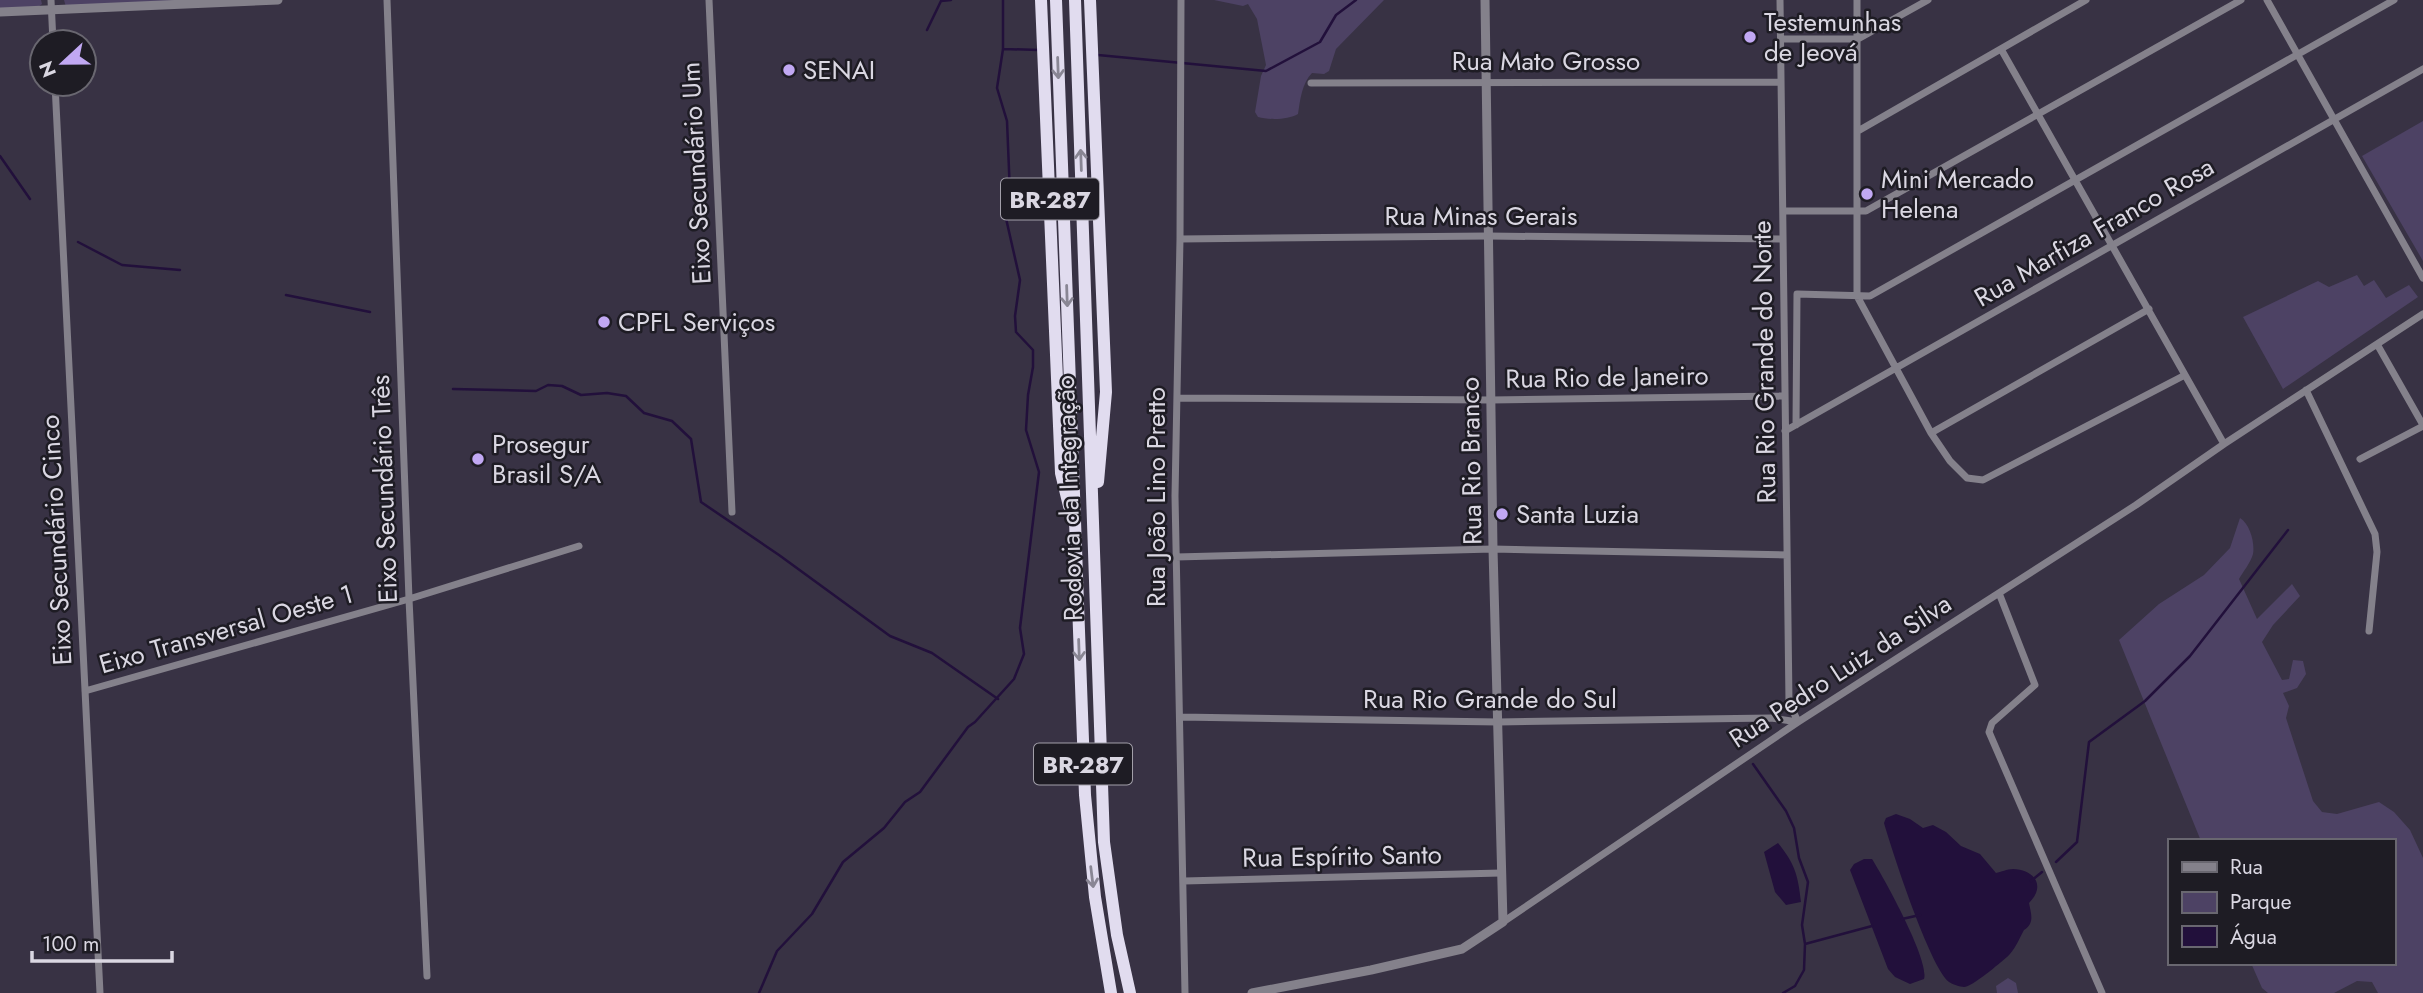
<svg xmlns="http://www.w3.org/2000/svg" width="2423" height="993" viewBox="0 0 2423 993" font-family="Jost,sans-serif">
	<rect width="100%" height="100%" fill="#383244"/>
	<path fill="#4d4264" d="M0,0H41L42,4L38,7L0,9Z
		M64,0H210L66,7Z
		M1214,0H1384L1336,49L1329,71L1324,74L1312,73C1302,83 1300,100 1298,114C1288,120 1269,120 1258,117L1255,112L1261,76L1266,65L1257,19L1248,4L1243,6Z
		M2423,121V261L2362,156Z
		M2357,275L2364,286L2374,280L2386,298L2409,285L2418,297L2283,389L2243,317L2318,281L2329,287Z
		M2240,518C2250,524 2255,543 2253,554C2251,562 2243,572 2239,579L2257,619L2292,584L2300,596L2273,625L2262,642L2282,680L2289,679L2293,660L2303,661L2306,674L2297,688L2283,693L2289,706L2286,718L2313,801L2322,812L2337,814L2379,802L2394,812L2410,830L2423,858V993H2378L2372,982L2357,981L2334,993H2268L2262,988L2251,963H2393V841H2201L2119,640L2159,604L2204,575L2230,548Z
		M2008,978L2016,983L2018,993H1997L1996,986Z"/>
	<path fill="#22103b" d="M1896,814L1910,819L1923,828L1933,825L1946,832L1961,846L1980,854L1996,873C2001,872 2007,869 2013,869C2035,870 2046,886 2029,903C2031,914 2035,923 2024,930C2019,939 2015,950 2007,957C2000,963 1972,987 1964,987C1960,987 1952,984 1949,982C1930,967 1892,851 1884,823L1886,818Z
		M1778,843C1795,864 1798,875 1801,902L1786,905L1775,892L1764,852Z
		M1864,859H1872C1884,878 1930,961 1924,979L1910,984L1895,977L1888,969L1850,870L1854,864Z"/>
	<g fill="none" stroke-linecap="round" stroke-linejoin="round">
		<path stroke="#22103b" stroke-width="2.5" d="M927,30L941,1L951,0
			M1004,49L1039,50
			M1098,55L1266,71L1320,42L1336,15L1356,0
			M0,156L30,199
			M78,242L122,265L180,270
			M286,295L370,312
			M453,389L536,391L548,385L562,386L581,395L607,393L626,396L644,413L672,421L691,439L701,502L779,555L890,636L932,653L998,699
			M1753,764L1786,811L1794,828L1799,858L1808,882L1802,925L1805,944L1804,970L1795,986L1783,993
			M2056,862L2077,842L2089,742L2145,701L2190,656L2288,530
			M2031,881L2042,872
			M1902,919L1920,915
			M1805,944L1872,926
			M759,993L777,951L812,914L843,862L884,828L905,802L920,792L968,727L975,722L1014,679L1024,654L1020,628L1039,472L1026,430L1028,395L1033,367V350L1016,332L1015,316L1020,280L1005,214L1010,194L1007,121L997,88L1003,49V0"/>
		<path stroke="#84818b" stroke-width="7" d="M51,0L53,42
			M387,0L409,599L427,976
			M709,0L732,512
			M1181,0L1180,239L1175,496L1185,993
			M1780,0L1789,702L1798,722
			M1857,0V296L1931,433L1950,461L1967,478L1983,480L2185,375
			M2267,0L2423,278
			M1781,39H1858L1928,0
			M2001,49L2224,444
			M1311,83L1781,82
			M55,84L100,993
			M1858,131L2086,0
			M1783,211H1866L2241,0
			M1180,239L1488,236L1783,239
			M2377,344L2423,425
			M2306,390L2375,534L2377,552L2369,631
			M1177,398L1491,400L1785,396
			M1796,425L1797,294L1870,296L2394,0
			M1785,431L2423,69
			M1931,433L2149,309
			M2360,459L2423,426
			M1176,557L1493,549L1787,555
			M1999,593L2035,685L1992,723L1989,732L2102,993
			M85,691L409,599L579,546
			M1180,717L1498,722L1771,718L1798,722
			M1184,881L1501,873
			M1503,922L1798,722L2136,505L2224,444L2423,314"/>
		<path stroke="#84818b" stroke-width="9" d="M0,12L278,0
			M1252,993L1371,970L1462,949L1503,922L1493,549L1485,0"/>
		<path stroke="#e1dcef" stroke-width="12" d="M1041,0L1061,473L1069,506
			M1056,0L1085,795L1095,897L1111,993
			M1075,0L1104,842L1117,935L1130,993
			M1090,0L1106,392L1098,482"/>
	</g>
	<defs><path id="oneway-shaft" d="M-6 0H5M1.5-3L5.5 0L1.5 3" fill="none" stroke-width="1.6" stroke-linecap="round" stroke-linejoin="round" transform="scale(1.75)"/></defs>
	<g stroke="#898694">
		<use href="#oneway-shaft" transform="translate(1058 68) rotate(88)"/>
		<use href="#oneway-shaft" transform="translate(1081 160) rotate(-92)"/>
		<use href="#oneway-shaft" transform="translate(1067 296) rotate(88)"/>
		<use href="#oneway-shaft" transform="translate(1079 650) rotate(88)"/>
		<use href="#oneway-shaft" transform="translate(1092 877) rotate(83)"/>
	</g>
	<g fill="#c1a8f3" stroke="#1e1c24" stroke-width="2.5">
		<circle cx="1750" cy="37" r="7"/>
		<circle cx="789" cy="70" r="7"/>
		<circle cx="1867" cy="194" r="7"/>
		<circle cx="604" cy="322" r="7"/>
		<circle cx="478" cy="459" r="7"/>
		<circle cx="1502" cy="514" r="7"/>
	</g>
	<g text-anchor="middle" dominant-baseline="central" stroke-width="5" stroke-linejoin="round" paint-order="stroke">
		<g fill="#1e1c24" stroke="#a29fa9" stroke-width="2">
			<rect x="1001" y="178.5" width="98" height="41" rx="5"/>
			<rect x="1034" y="743.5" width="98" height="41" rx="5"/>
		</g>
		<g font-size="24" font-weight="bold" fill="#dad7e2">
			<text x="1050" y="199">BR-287</text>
			<text x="1083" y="764">BR-287</text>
		</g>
		<g font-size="26" fill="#dad7e2" stroke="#1e1c24" text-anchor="start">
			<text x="1764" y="22">Testemunhas<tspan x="1764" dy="30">de Jeová</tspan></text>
			<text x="803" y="70">SENAI</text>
			<text x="1881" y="179">Mini Mercado<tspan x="1881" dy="30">Helena</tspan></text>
			<text x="618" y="322">CPFL Serviços</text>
			<text x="492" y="444">Prosegur<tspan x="492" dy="30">Brasil S/A</tspan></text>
			<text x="1516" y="514">Santa Luzia</text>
		</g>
		<g font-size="26" fill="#dad7e2" stroke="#1e1c24">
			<text x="1546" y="61">Rua Mato Grosso</text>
			<text transform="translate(696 173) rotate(-93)">Eixo Secundário Um</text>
			<text x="1481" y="216">Rua Minas Gerais</text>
			<text transform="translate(2094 232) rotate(-30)">Rua Marfiza Franco Rosa</text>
			<text transform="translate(1764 362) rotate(-91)">Rua Rio Grande do Norte</text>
			<text transform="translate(1607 377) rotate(-1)">Rua Rio de Janeiro</text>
			<text transform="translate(1471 461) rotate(-91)">Rua Rio Branco</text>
			<text transform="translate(384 489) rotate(-92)">Eixo Secundário Três</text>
			<text transform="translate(1156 497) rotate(-90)">Rua João Lino Pretto</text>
			<text transform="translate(1069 498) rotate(-92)">Rodovia da Integração</text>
			<text transform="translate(56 540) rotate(-93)">Eixo Secundário Cinco</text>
			<text transform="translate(226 629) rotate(-16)">Eixo Transversal Oeste 1</text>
			<text transform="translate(1840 671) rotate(-33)">Rua Pedro Luiz da Silva</text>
			<text x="1490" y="699">Rua Rio Grande do Sul</text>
			<text transform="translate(1342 856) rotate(-1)">Rua Espírito Santo</text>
		</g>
	</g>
	<rect x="2168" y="839" width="228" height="126" fill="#1e1c24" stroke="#696770" stroke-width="2"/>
	<rect x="2182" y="862" width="35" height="10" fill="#84818b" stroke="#696770" stroke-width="2"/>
	<text x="2230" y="874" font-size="21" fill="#dad7e2">Rua</text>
	<rect x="2182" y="892" width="35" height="21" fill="#4d4264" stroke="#696770" stroke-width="2"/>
	<text x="2230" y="909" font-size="21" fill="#dad7e2">Parque</text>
	<rect x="2182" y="926" width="35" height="21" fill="#22103b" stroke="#696770" stroke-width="2"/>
	<text x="2230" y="944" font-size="21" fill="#dad7e2">Água</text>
	<g transform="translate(63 63) rotate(248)"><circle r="33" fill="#1e1c24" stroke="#696770" stroke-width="2"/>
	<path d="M0-5L12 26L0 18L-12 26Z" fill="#c1a8f3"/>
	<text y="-10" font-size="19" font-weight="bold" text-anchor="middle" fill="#dad7e2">N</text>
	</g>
	<path d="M32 951v10h140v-10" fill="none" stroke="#dad7e2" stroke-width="3.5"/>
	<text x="42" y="951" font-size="21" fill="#dad7e2" stroke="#1e1c24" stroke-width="5" paint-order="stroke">100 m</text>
</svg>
